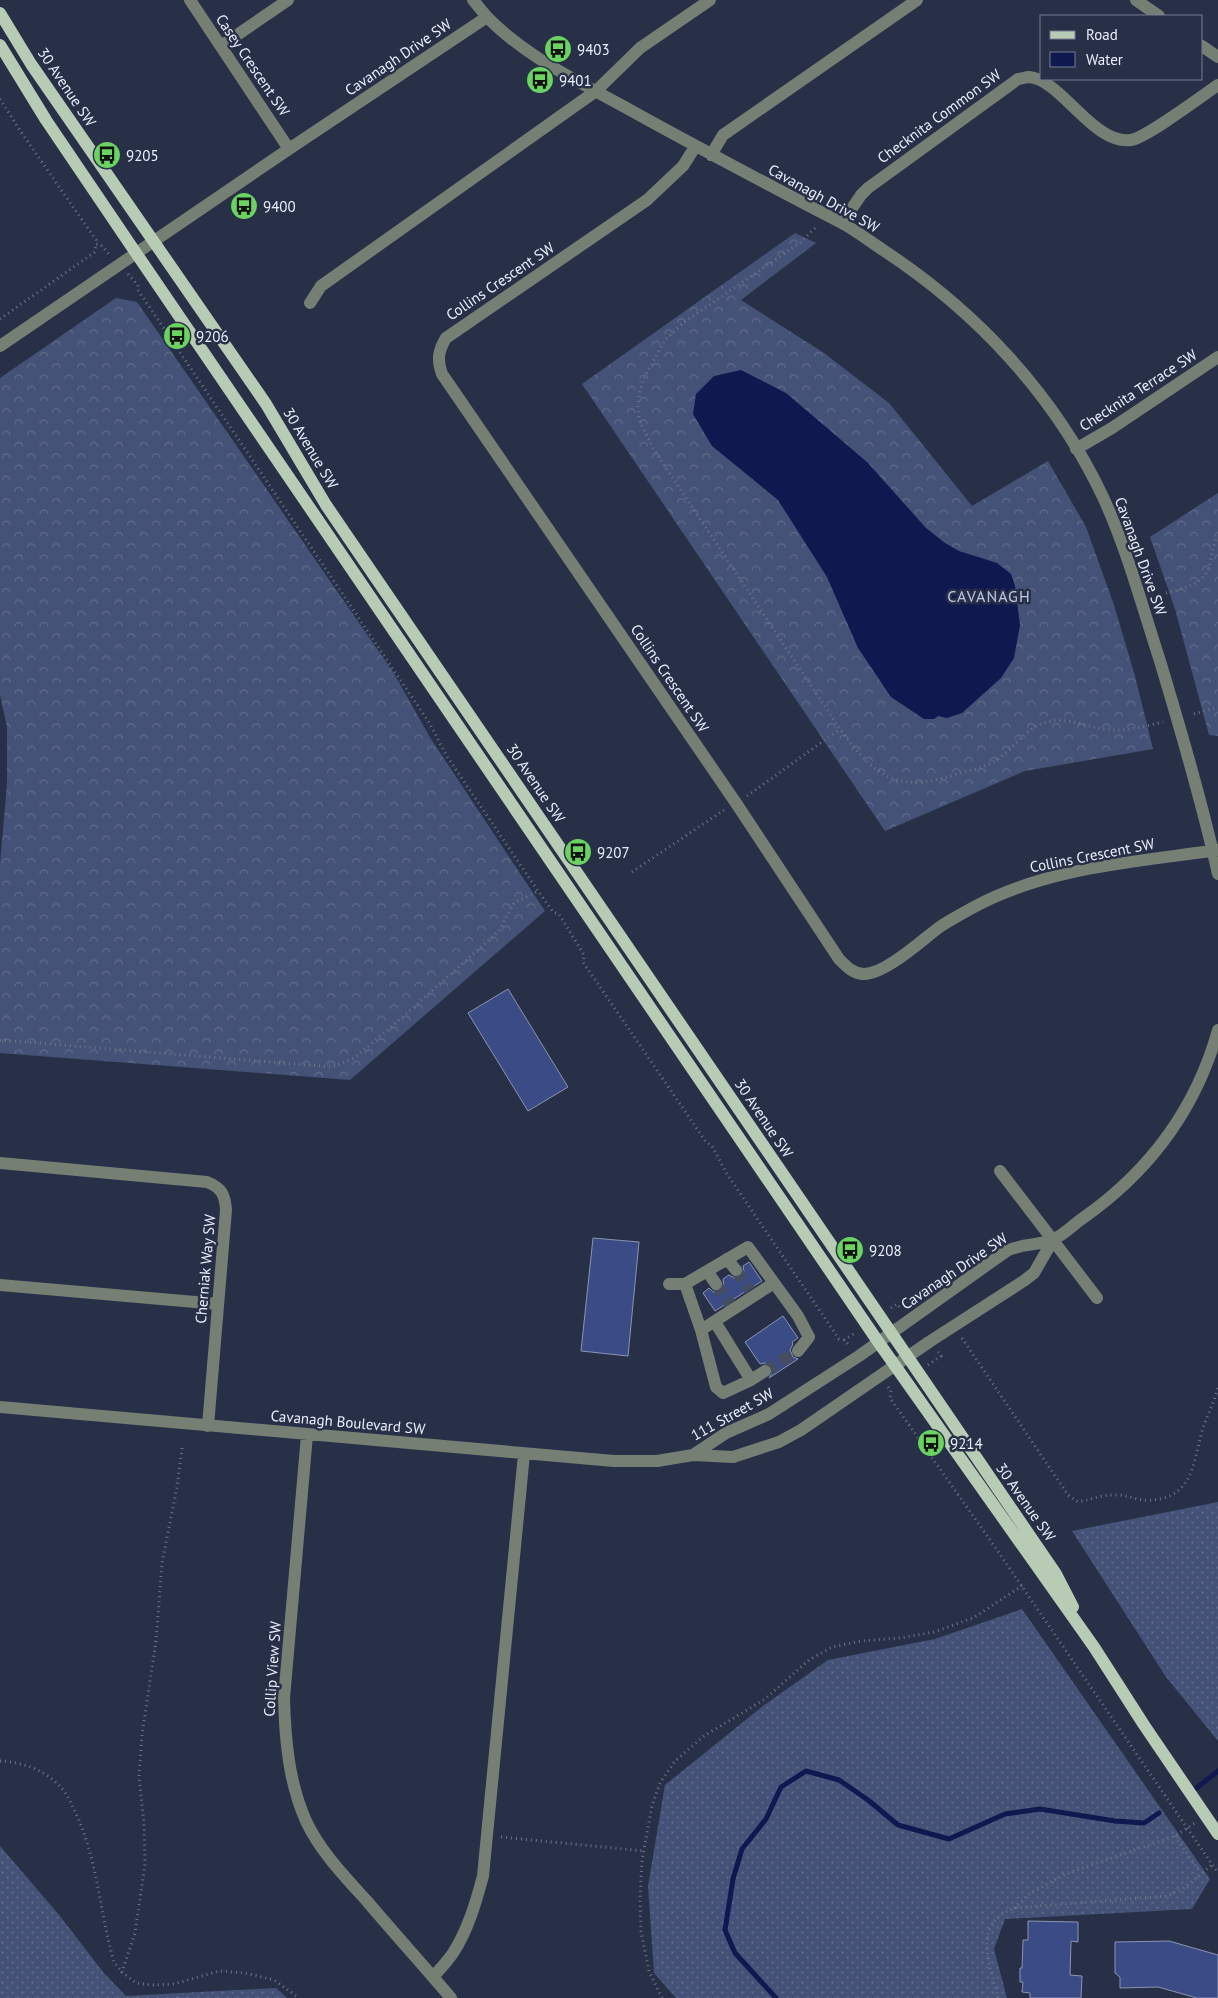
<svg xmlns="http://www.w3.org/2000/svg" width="1218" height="1998" viewBox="0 0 1218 1998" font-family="'PT Sans',sans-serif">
	<defs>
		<pattern id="grass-dots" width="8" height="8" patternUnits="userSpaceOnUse" patternTransform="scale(1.25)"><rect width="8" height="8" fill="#455277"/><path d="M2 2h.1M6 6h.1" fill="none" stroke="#606b8b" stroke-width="1.8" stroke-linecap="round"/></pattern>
		<pattern id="forest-crowns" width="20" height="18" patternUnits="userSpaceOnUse" patternTransform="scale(1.25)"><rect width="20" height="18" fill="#455277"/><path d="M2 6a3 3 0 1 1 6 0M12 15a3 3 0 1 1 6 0" fill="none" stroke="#606b8b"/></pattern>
	</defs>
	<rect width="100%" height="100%" fill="#283048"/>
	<path fill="url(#grass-dots)" d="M1218,1502V1741L1166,1677L1072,1531Z
		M1022,1609L1210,1879L1192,1909L1005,1919L994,1949L1007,1998H676L654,1973L648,1886L665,1785L763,1706L828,1660L935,1639Z
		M0,1846L60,1916L103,1972L126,1996L276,1988L287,1998H0Z"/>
	<path fill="url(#forest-crowns)" d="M795,233L816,243L741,300L824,353L889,403L972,506L1048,461L1086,527L1114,605L1135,676L1153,749L1025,771L885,831L582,384Z
		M116,298L137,302L393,672L431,739L545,911L350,1080L0,1053V864L7,784V727L0,695V378Z
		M1218,493V736L1209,735L1175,609L1150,537Z"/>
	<path fill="#10194f" d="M741,370L786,393L867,462L926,528L945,543L959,551L997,563L1011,574L1015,586L1020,625L1014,658L1001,678L962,713L947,718L938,716L934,719H924L891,697L858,648L827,577L778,500L712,446L693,414L696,394L714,376Z"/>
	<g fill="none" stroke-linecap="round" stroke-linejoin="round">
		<path stroke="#10194f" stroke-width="5" d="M1194,1790L1218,1771
			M776,1998L735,1953L725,1930L733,1879L742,1849L766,1819L781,1787L806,1771L839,1780L868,1800L898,1825L949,1839L1005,1814L1040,1809L1115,1821L1144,1823L1159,1813"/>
	</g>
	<path fill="#3b4b86" stroke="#8b95b2" d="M508,989L568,1087L528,1111L468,1013Z
		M593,1238L639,1242L628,1356L581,1351Z
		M749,1262L762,1281L715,1311L703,1293L709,1288L713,1292L720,1291L724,1287L723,1279L729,1275L734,1278L741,1277L744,1272L743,1266Z
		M783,1316L798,1338L792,1342L793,1344L790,1350L793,1357L798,1359L769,1378L773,1371L772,1366L765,1363L760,1364L745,1342Z
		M1028,1921L1078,1922V1942L1071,1941L1070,1975L1082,1976L1081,1998H1030V1993L1022,1992L1023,1982H1020V1968H1022L1023,1940H1028Z
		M1169,1941L1218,1955V1998H1197L1158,1987L1120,1988V1977L1115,1973V1942Z"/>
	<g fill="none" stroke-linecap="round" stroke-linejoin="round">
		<path stroke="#454d63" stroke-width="12" stroke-dasharray="12 6" stroke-linecap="butt" d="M736,1270L750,1290
			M716,1284L730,1304
			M765,1371L798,1351"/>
		<path stroke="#6d7488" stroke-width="3" stroke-dasharray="1 4" stroke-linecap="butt" d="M0,99L21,132L96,240V244L101,245L110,255
			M815,228L801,242L683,323L665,340L645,376L640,391L638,406L639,420L654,450L840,729C875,777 897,794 957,774C972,770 987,767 999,758C1016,746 1027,727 1047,722C1069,716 1090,729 1111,730C1129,731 1146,726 1163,722
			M128,274L138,285V290L430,724L446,755L538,891L553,912L559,914L584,955L583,962L706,1142L712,1146L727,1174L839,1339L844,1340L850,1346
			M0,319L95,252L96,244
			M1166,593C1184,588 1207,584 1210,563C1212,553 1213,544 1218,536
			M1194,714L1218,707
			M747,796L840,729
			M632,872L724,810
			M0,1040L332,1067L354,1058L389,1029L499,931L514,903L538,891
			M891,1308L897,1304L901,1309
			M962,1338L1068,1495L1078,1502C1093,1499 1104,1494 1119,1495C1131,1496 1141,1502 1153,1500C1196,1496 1193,1457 1204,1425C1209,1412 1215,1400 1218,1386
			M844,1340L855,1333
			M928,1365L941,1356L938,1352
			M888,1387L891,1390L890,1398L995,1547L1218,1873
			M182,1448L177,1487L162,1563L156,1641L142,1735L139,1776L144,1824L145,1864L135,1933L122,1972L136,1983L151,1985L174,1984L219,1971L245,1973L274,1980L299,1998
			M0,1761C24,1762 48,1771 64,1791C70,1799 73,1808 78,1818C98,1864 100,1914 114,1962L122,1972
			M1175,1836L1200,1872
			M501,1837L644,1851
			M1014,1908L1029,1894L1063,1875L1175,1836L1195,1823
			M662,1998L649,1971L641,1931L640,1899L642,1860L652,1806L660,1783L675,1761L704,1736L765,1699L809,1660L832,1647L861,1641L900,1638L934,1632L973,1618L1022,1586
			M998,1998C990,1964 971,1925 1014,1908L1168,1896L1184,1888L1213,1864"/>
		<path stroke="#757f74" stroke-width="12" d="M190,0L289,149
			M473,0L487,17
			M1136,0L1159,16
			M221,46L288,0
			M1202,46L1218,57
			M695,147L683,166L647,200L446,338C438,351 437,360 442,374L736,803L839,959C846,966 853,974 864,974C886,974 923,939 941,926C952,919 963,913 974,907C1048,867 1136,862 1218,850
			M711,155L723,135L917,0
			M842,223L861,195L868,188L1018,79C1021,79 1026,77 1029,77C1061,79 1093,145 1131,140C1146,138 1202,96 1218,85
			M310,303L321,286L596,91L640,48L710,0
			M0,346L289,149L487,17C525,56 574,79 621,105C693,145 765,183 838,221C854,229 868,240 883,250C976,311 1055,395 1103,497C1127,549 1142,606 1160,661C1181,731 1202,802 1218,874
			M1076,449L1112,428L1218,357
			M0,1163L207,1182C222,1188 225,1195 226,1210L208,1426
			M1000,1171L1097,1298
			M727,1259L736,1270
			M707,1271L716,1284
			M669,1284H685
			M0,1285L218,1304
			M715,1322L751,1380
			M701,1330L774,1283
			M765,1371L751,1380L723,1393L716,1387L701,1330L685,1284L748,1247L798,1316L809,1337L798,1351
			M0,1407L614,1461H657L693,1455L733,1457L779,1442L801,1430L929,1342L1025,1280L1034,1273L1053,1240
			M307,1435L284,1698C285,1740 289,1783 306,1821C320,1851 344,1876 366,1900C394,1933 423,1965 451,1998
			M693,1455L726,1433L769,1414L859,1356L1008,1250C1024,1244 1038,1245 1052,1240C1063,1236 1074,1224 1083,1218C1151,1170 1196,1109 1218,1030
			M433,1977C440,1969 447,1962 453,1953C468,1930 476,1902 483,1876L524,1454"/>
		<path stroke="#b8ccb5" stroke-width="12" d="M0,13L31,64L266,404L326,505L1056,1574L1073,1607
			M0,45L46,120L136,253L879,1343L1094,1647L1144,1725L1218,1834"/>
	</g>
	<defs>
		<g id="bus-disc" transform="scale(1.4375)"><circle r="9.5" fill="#6bd362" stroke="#283048"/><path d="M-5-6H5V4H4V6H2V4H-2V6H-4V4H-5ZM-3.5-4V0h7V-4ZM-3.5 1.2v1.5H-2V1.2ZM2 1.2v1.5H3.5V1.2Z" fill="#111"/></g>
	</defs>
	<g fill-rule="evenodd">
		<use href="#bus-disc" x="558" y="49"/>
		<use href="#bus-disc" x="540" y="80"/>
		<use href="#bus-disc" x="107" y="155"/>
		<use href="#bus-disc" x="244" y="206"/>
		<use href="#bus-disc" x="177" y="336"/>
		<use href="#bus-disc" x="578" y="852"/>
		<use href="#bus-disc" x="850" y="1250"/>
		<use href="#bus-disc" x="931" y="1443"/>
	</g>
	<g text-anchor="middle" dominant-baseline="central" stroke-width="5" stroke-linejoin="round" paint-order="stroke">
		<g font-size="15" fill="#eaeffc" stroke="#283048" text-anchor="start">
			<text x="577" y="49">9403</text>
			<text x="559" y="80">9401</text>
			<text x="126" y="155">9205</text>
			<text x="263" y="206">9400</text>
			<text x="196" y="336">9206</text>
			<text x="597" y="852">9207</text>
			<text x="869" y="1250">9208</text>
			<text x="950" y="1443">9214</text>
		</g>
		<g font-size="15" fill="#eaeffc" stroke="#283048">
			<text transform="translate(398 57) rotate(-34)">Cavanagh Drive SW</text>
			<text transform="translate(253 65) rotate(56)">Casey Crescent SW</text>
			<text transform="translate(67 87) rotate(56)">30 Avenue SW</text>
			<text transform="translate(939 116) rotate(-36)">Checknita Common SW</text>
			<text transform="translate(824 198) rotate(29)">Cavanagh Drive SW</text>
			<text transform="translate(500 281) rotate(-34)">Collins Crescent SW</text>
			<text transform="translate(1138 390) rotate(-33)">Checknita Terrace SW</text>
			<text transform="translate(311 448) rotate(59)">30 Avenue SW</text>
			<text transform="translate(1141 556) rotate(70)">Cavanagh Drive SW</text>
			<text transform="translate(670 678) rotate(56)">Collins Crescent SW</text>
			<text transform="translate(536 783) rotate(56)">30 Avenue SW</text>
			<text transform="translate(1092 855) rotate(-11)">Collins Crescent SW</text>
			<text transform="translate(764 1118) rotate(56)">30 Avenue SW</text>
			<text transform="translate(205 1269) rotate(-85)">Cherniak Way SW</text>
			<text transform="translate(954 1271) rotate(-34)">Cavanagh Drive SW</text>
			<text transform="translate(732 1414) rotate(-29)">111 Street SW</text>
			<text transform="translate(348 1422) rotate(5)">Cavanagh Boulevard SW</text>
			<text transform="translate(1026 1502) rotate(55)">30 Avenue SW</text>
			<text transform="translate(272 1669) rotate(-86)">Collip View SW</text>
		</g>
		<g font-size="16" letter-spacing="1" fill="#bcc7e6" stroke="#283048">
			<text x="989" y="596">CAVANAGH</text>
		</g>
	</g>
	<rect x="1040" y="15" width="162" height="65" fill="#283048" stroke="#767c90"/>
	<rect x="1050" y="31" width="25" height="8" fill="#b8ccb5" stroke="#767c90"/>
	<text x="1086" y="40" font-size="15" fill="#eaeffc">Road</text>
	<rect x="1050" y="52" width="25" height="15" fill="#10194f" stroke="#767c90"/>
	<text x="1086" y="65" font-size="15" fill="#eaeffc">Water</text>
</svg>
